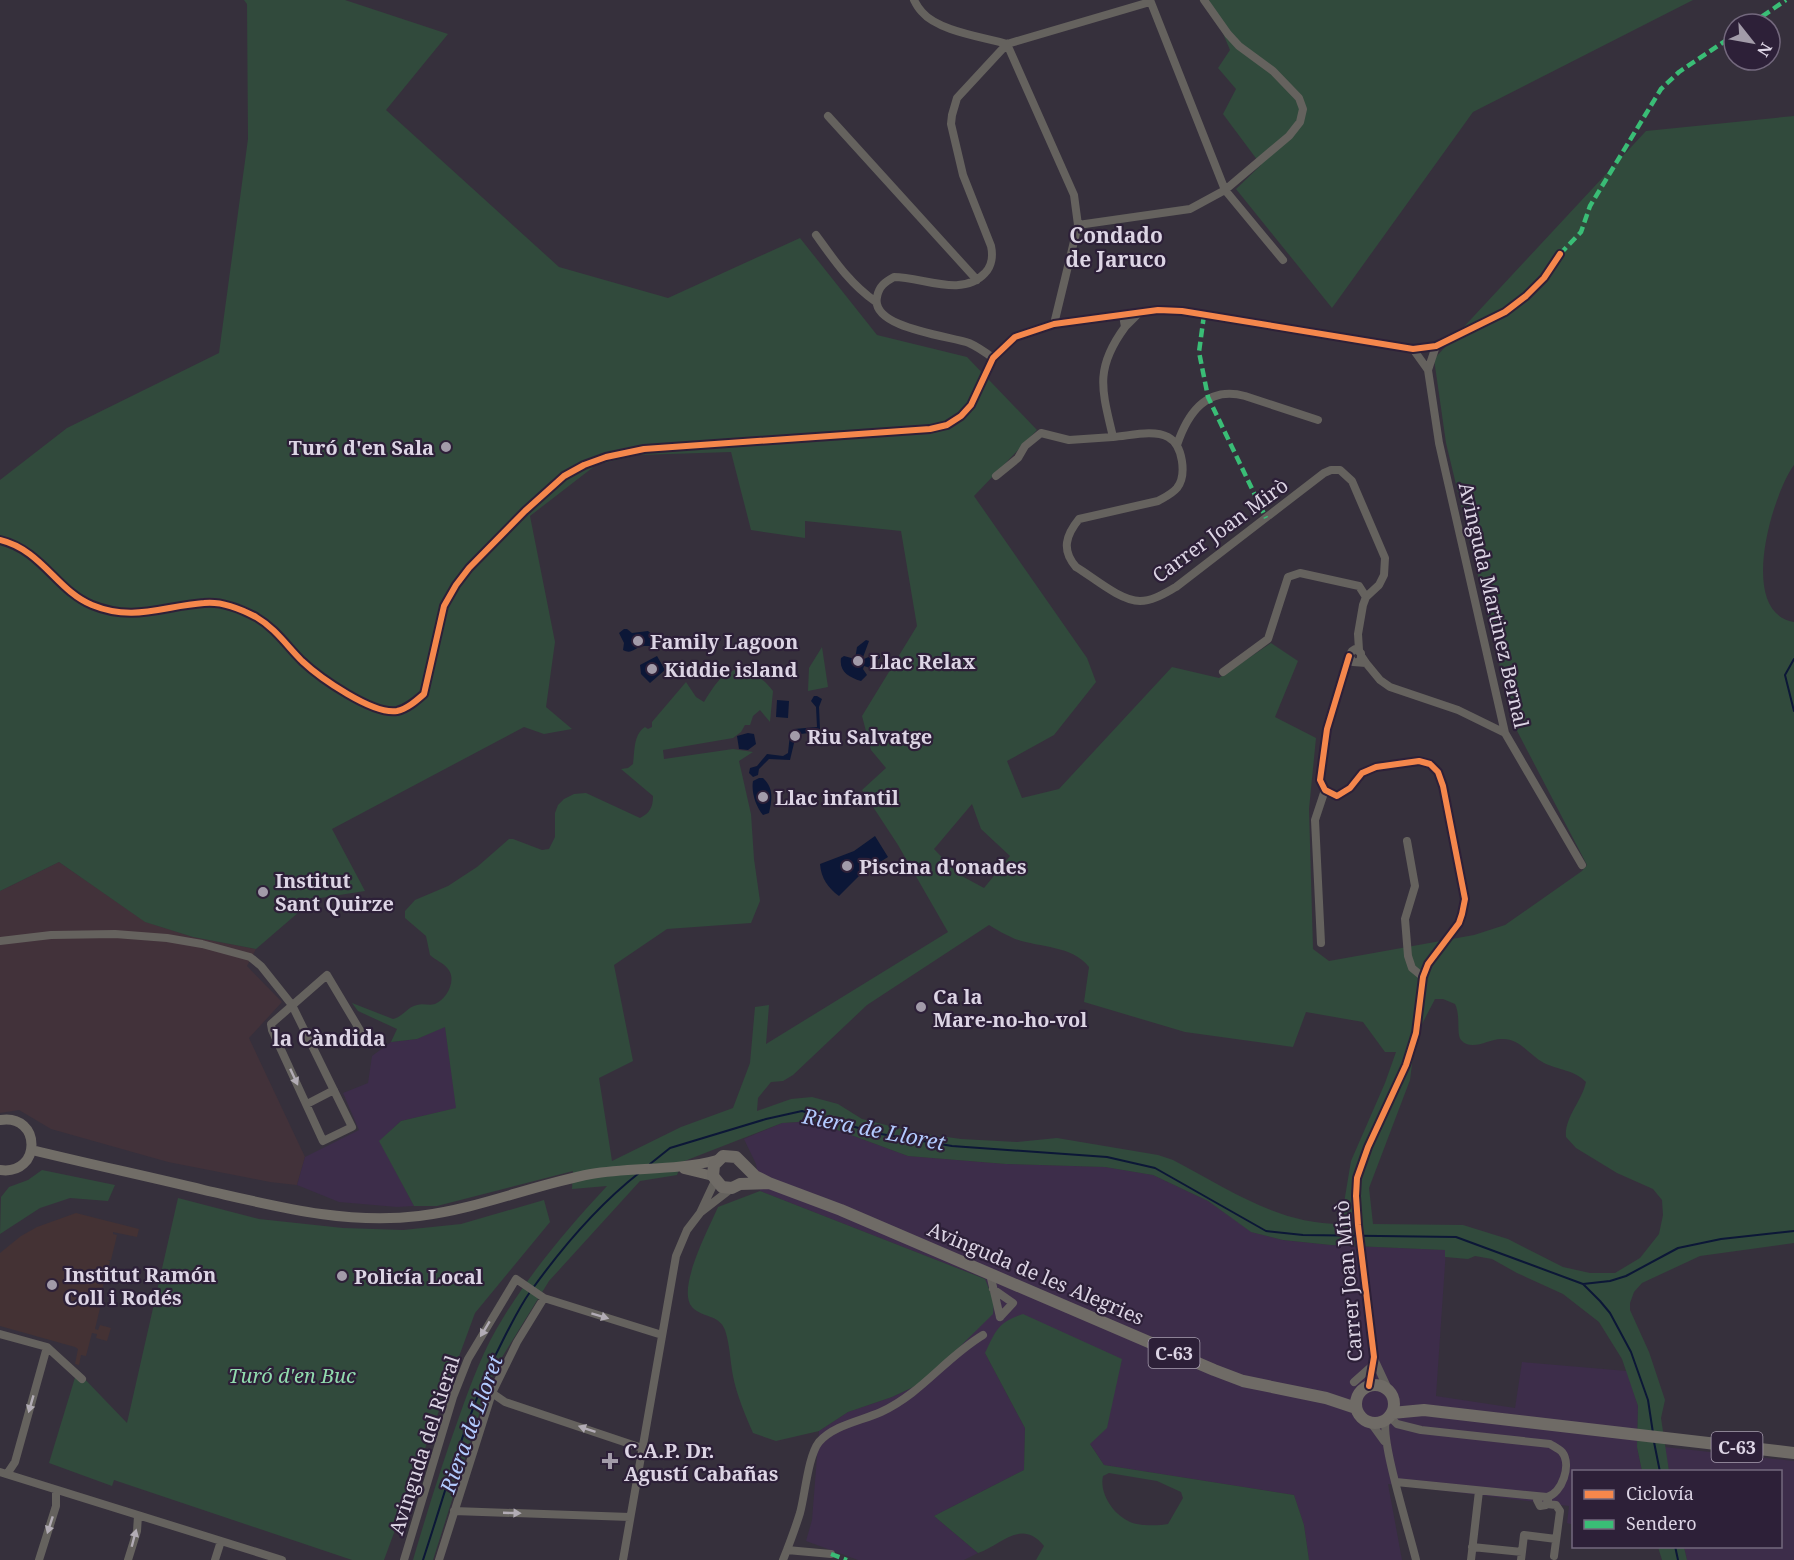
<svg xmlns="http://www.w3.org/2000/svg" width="1794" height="1560" viewBox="0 0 1794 1560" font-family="'Noto Serif',serif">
	<rect width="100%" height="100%" fill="#36303c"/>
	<path fill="#42323a" d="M59,862L146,922L193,937L256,949L247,966L282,1002L249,1038L305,1157L297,1185L270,1182L168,1162L51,1129L19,1110L0,1113V891Z"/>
	<path fill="#3d2d4a" d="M445,1026L457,1108L401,1121L380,1141L414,1206L397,1207L339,1202L297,1185L305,1157L359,1130L343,1093L368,1083L372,1056L391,1042L417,1039Z
		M813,1121L908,1156L1006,1164L1105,1167L1153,1175L1208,1201L1252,1232L1283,1240L1331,1245L1446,1250L1436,1396L1515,1408L1522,1362L1627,1371L1638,1406L1637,1447L1642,1471L1574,1472L1573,1525L1567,1523L1569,1506L1388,1484L1402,1560H1309L1304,1525L1294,1495L1104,1465L1090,1444L985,1353L1025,1428L1024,1470L934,1516L978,1553L964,1560H858L806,1541L812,1520L819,1431L848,1412L892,1397L924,1382L992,1314L985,1279L760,1191L756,1164L744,1139L782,1123Z
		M1664,1447L1794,1461V1560H1687L1684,1547L1780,1546V1472L1669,1471Z"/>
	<path fill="#443234" d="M76,1213L139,1229L137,1237L113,1232V1234L117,1235L111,1260H107L110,1261L106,1277L103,1276L105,1279L101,1293H98V1301L91,1300L90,1305L100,1308L95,1329L98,1330L100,1325L111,1328L107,1341L96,1338L97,1334L92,1333L86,1356L81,1355L79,1365L75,1364L78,1349L75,1347L0,1326V1253L21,1236L37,1227Z"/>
	<path fill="#314a3c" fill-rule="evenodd" d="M244,0H345L448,34L386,110L559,267L668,298L800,238L877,335L967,357L1037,430L974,496L1087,658L1096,682L1054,735L1007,761L1022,798L1059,789L1172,667L1219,678L1271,643L1298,661L1275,717L1316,738L1309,809L1313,949L1329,961L1474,935L1505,925L1582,871L1587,865L1514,725L1446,443L1434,359L1646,131L1794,116V465C1772,495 1737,613 1794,622V1243L1700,1256L1642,1283L1634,1292L1630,1303V1310L1649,1352L1665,1400L1661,1418L1669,1471H1642L1637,1447L1638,1406L1622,1359L1599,1322L1563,1294L1517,1273L1492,1259L1475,1256L1468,1259L1445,1257V1250L1331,1245L1283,1240L1251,1232L1208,1201L1153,1175L1105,1167L1006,1164L908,1156L813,1121L782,1123L682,1162L677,1175L640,1181L549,1281L496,1367L483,1402L433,1560H413C427,1512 442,1464 459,1417C471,1383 484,1348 503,1318C533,1269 569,1227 607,1186L572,1189L573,1171L437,1206H414L379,1141L401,1121L456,1108L445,1027L417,1039L391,1042L397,1029L358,1011L352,1003L393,1019C403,1017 407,1007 417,1005C423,1003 429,1006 435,1004C447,999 457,980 448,969C444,963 435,960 430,955L426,936L405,918V911L415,900L448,886L477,867L509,839H513L542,850L549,849L555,837V813L558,805L564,799L574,794L586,793L640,818C650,813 653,807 653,796L621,769L628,768L633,764C635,751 633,735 645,727L648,729L652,727V722L686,682L696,697L704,702C715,684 728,661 751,673C761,678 766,682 773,691L770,722L760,710L753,716L750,725H745L741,732L733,738L663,750L664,759L733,749L753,752L739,761L751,814L754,859L760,901L751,923L667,929L614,965L633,1061L599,1078L612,1161L681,1127L733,1108L750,1063L755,1007L769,1005L766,1044L948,932L898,845L862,790L886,768L871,750L862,716L917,626L901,531L805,521V538L751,530L731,452L638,455L596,465L530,516L555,642L546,707L572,729L544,734L524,727L332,829L365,891L314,899L256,949L193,937L145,922L59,862L0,891V480L67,428L219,353L248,139L247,4ZM972,804L981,829L1010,856L984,888L958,874L934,849ZM989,925C997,930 1006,935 1015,939C1040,948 1071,945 1089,967L1084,1002L1185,1032L1293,1047L1306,1012L1363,1022L1385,1052H1396L1385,1083L1351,1161L1344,1203V1224C1278,1225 1229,1189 1173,1160L1158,1155L1057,1138L1017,1142L961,1139L918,1133L862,1119L838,1104L812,1097L791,1099L757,1111L758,1098L771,1082L783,1081L793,1075L867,1005ZM1435,999H1443L1455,1004C1461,1016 1456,1034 1461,1040C1472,1052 1488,1039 1501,1039C1520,1038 1529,1055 1544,1063C1558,1070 1575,1070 1586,1082C1582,1101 1564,1118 1566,1137L1576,1148L1617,1173L1653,1189L1662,1200L1663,1215L1659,1234L1640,1258L1615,1273H1590L1563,1267L1508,1239L1463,1225L1373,1224L1369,1188L1410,1080L1414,1048L1421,1026Z
		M1209,0H1693L1473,112L1332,308L1236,189L1261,165L1223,114L1236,89L1218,68L1230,50Z
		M822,647L828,687L808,691L809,668Z
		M42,1170L115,1185L108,1201L70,1198L40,1208L0,1234L1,1197L9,1187L28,1180Z
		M760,1191L985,1279L994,1301L993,1314L924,1382L892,1397L848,1412L819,1431L776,1441L753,1433C745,1414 737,1396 733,1376C730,1361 730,1345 725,1330C719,1314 702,1318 692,1307C676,1289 710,1226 718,1207Z
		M178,1198L259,1219L343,1228L403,1230L461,1224L544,1200L550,1222L475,1313L384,1560H352L114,1480L112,1486L49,1463L77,1371L127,1423Z
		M1023,1314L1122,1359L1107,1428L1090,1444L1104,1465L1294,1495L1304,1525L1309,1560H1036L1044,1546C1021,1518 1002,1545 978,1553L934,1516L1024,1470L1025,1428L985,1353C996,1330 998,1322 1023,1314ZM1109,1473L1157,1481L1181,1492L1183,1498L1168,1524C1159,1526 1138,1526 1130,1522C1114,1515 1099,1494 1103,1476Z
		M1658,1547H1684L1687,1560H1662Z"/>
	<path fill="#0c1737" d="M624,629H627L632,633L648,631L656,638L653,642V646C650,646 647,646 644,646C635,647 632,655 623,650L624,643L619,633Z
		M866,640L869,641L862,660L877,653L880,655V658L874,662L875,667L873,669L864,666L863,669L867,675L861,681C849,677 839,672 841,658L844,656L855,659L857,647Z
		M657,656L665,670L650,683L641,674L640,665Z
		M814,696H817L822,699L819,707L820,729L815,732L801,734L800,737L795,739L790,760L769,759L759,769L758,775L753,777L749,773L750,768L757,766L767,754L783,756L788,753L790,734L794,729L817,727L816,707L811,701Z
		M777,700L789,701L788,718L776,717Z
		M748,733L754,734L756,744L748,750L739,749L737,736Z
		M759,778H763C774,788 772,800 769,813L763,815C756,807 751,792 753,781Z
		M875,836L888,857L861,874L839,896C828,888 821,878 820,864L854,851Z"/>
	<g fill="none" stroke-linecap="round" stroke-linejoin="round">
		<path stroke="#0c1737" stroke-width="2" d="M1794,659L1785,675L1794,711
			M650,1164L670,1148L766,1119L802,1111L875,1133L952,1146L1107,1157L1155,1168L1266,1231L1303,1235L1456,1237L1583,1284L1600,1301L1610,1313L1631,1352L1648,1400L1653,1433
			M1583,1284L1610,1281L1626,1276L1678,1248L1721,1239L1794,1231
			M533,1288C564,1245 597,1206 639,1173
			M1654,1442L1660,1472
			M1675,1546L1678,1560
			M423,1560C448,1484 468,1407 505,1336C513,1321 520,1306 530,1292"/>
		<path stroke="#65625e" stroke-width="8" d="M914,0C916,4 919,9 922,12C938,31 983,37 1007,44
			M1150,0L1225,190L1283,260
			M1007,44L1074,195L1078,225L1054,324
			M1007,44L1150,2
			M828,116L977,280
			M1078,225L1190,209L1225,190L1289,136L1300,122L1303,109L1299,98L1273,71L1239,46L1228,34L1204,0
			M816,235C834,260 850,284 876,302
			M1123,315L1125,327L1139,313
			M1125,327C1094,369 1102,390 1113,437C1129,436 1153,429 1168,437C1183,445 1187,475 1177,488C1172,494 1165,497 1158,501L1079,519C1066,535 1061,550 1076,567C1093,577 1120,601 1140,601C1153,601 1165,593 1176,587L1324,473L1331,470H1340L1352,481L1385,558L1384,575L1379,585L1366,597L1363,605L1358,634L1359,650
			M1413,349L1428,370L1436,346
			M993,358C985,352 978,347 969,343C949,336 870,328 877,297C879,286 885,282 894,277C923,277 962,298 985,273C992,266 993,255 991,246L963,175L951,124L952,115L957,98L1007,44
			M1428,370L1439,443L1505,733L1582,865
			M1177,445C1188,412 1207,386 1245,396L1318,420
			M996,476L1018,458L1025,446L1041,433L1069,440L1113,437
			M0,540C42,550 57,591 92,605C133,622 163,606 204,603C221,601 241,609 256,617C275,628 287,646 302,661C320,678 373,715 397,711C407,709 416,701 424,694L444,606L456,585L469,568L525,511L564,476L584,465L606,457L644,449L930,429L947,425L961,416L971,405L993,358L1015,337L1054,324L1158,310L1182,311L1413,349L1436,346L1505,312L1526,296L1544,278L1560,254
			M1349,656L1327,729L1320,780L1325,790L1337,796L1350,788L1362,773L1376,767L1419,761L1430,764L1438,772L1443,786L1465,899L1462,914L1459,923L1428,964L1423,977L1416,1033L1406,1065L1368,1147L1357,1178L1356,1196L1358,1225L1374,1357L1369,1386
			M1358,662L1361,659V653L1355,649L1352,651L1349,656L1353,662L1366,663L1362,657
			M1366,663L1380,680L1390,687L1458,710L1505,733
			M1223,672L1268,639L1288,577L1300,573L1359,586L1366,597
			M1407,841L1415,886L1405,919L1408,956L1412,968L1423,977
			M0,941L51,935L115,934L167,938L202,944L250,957L261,966L292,1005L352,1127L323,1141L272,1030L271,1024L327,975L361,1032
			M1321,943L1315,820L1325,790
			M307,1104L334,1090
			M701,1212L732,1188
			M990,1274L1000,1317
			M993,1289L1013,1303L1000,1317
			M0,1334L47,1347L82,1379
			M1374,1359L1388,1389
			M1354,1382L1372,1366
			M492,1393L505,1402L642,1448
			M1390,1417L1397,1424L1421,1430L1550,1444C1553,1446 1559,1449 1562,1452C1572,1465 1562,1493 1547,1497L1396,1482
			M1386,1420C1380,1440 1410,1534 1416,1560
			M1371,1423L1384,1441
			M0,1472L282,1560
			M7,1474L15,1462L47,1347
			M1538,1497L1537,1500L1540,1506L1546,1505L1548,1500
			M1547,1504L1556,1505L1560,1511L1554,1556
			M454,1511L630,1517
			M1472,1547L1522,1552
			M787,1550L831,1554
			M39,1560L56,1506V1490
			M128,1560L137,1531L138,1516
			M215,1560L221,1541
			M404,1560L453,1397L468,1359L516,1279L544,1298L662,1335
			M439,1560L492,1393L517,1342L544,1298
			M623,1560L676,1256L687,1230L700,1213L715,1181
			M783,1560C789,1545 795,1529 800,1513C805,1495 808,1456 819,1442C834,1425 861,1421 881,1412C922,1393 945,1358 983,1335
			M1471,1560L1479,1491
			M1521,1560L1524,1535L1556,1539"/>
		<path stroke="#716d67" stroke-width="10" d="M0,1120C42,1113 42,1176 0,1170
			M32,1150C89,1164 146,1176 204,1190C275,1206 345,1225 419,1216C478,1209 533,1185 591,1174C633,1167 676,1171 717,1160
			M684,1169L713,1176"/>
		<path stroke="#6f6b66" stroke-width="12" d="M769,1183L740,1184L732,1188L722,1187L713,1176L714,1165L723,1156L736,1157L755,1176L769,1183L841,1210L1214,1370L1243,1381L1326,1398L1356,1408
			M1356 1404a19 19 0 1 1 38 0a19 19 0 1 1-38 0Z
			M1392,1413L1424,1410L1794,1453"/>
		<path stroke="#3abd76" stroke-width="4.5" stroke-dasharray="9 4.5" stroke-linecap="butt" d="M1751,24L1786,0
			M1560,254L1581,232L1590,206L1661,89L1679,72L1734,35
			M1204,315L1199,352L1208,397L1266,518
			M831,1554L847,1560"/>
		<g stroke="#2d2038" stroke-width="10">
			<path id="cycleway" d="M0,540C42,550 57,591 92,605C133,622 163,606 204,603C221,601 241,609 256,617C275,628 287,646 302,661C320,678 373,715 397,711C407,709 416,701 424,694L444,606L456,585L469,568L525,511L564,476L584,465L606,457L644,449L930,429L947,425L961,416L971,405L993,358L1015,337L1054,324L1158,310L1182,311L1413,349L1436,346L1505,312L1526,296L1544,278L1560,254
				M1349,656L1327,729L1320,780L1325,790L1337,796L1350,788L1362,773L1376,767L1419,761L1430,764L1438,772L1443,786L1465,899L1462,914L1459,923L1428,964L1423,977L1416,1033L1406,1065L1368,1147L1357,1178L1356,1196L1358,1225L1374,1357L1369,1386"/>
		</g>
		<use href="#cycleway" stroke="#f5874c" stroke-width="6"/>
	</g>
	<defs><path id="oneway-solid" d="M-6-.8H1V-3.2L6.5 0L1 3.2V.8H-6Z" transform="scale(1.5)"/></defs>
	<g fill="#b2acb5">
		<use href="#oneway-solid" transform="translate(294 1077) rotate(65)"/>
		<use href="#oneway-solid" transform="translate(600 1316) rotate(17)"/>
		<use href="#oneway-solid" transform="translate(485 1329) rotate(121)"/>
		<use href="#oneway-solid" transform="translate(31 1404) rotate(106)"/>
		<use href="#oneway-solid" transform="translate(587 1429) rotate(-161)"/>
		<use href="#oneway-solid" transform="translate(512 1513) rotate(2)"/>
		<use href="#oneway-solid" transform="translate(50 1525) rotate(108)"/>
		<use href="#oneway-solid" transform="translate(134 1538) rotate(-75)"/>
	</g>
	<g fill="#a29ba9" stroke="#2d2038" stroke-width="2">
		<circle cx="446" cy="447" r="6"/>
		<circle cx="638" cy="641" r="6"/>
		<circle cx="858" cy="661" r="6"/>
		<circle cx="652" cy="669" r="6"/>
		<circle cx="795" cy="736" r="6"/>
		<circle cx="763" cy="797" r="6"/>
		<circle cx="847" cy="866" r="6"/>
		<circle cx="263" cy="892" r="6"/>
		<circle cx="921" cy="1007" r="6"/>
		<circle cx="342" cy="1276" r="6"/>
		<circle cx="52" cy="1285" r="6"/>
		<path d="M607 1452h6v6h6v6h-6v6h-6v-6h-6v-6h6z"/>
	</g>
	<g text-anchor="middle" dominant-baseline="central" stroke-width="4.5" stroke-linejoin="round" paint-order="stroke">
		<g fill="#2d2038" stroke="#a89eb0" stroke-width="1.5">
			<rect x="1148.5" y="1338" width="51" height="30" rx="4.5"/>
			<rect x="1711.5" y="1432" width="51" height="30" rx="4.5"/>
		</g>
		<g font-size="18" font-weight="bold" fill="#dcd4e4">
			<text x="1174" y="1353">C-63</text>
			<text x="1737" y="1447">C-63</text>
		</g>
		<g font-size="20" font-weight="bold" fill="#dcd4e4" stroke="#2d2038" text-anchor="start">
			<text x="434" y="447" text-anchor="end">Turó d'en Sala</text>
			<text x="650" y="641">Family Lagoon</text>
			<text x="870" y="661">Llac Relax</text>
			<text x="664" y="669">Kiddie island</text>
			<text x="807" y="736">Riu Salvatge</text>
			<text x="775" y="797">Llac infantil</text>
			<text x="859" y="866">Piscina d'onades</text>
			<text x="275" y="880">Institut<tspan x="275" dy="23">Sant Quirze</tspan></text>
			<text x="933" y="996">Ca la<tspan x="933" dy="23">Mare-no-ho-vol</tspan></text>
			<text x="64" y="1274">Institut Ramón<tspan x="64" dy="23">Coll i Rodés</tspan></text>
			<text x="354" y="1276">Policía Local</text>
			<text x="624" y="1450">C.A.P. Dr.<tspan x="624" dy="23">Agustí Cabañas</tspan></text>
		</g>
		<g font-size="20" fill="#dcd4e4" stroke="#2d2038">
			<text transform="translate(1220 530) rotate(-36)">Carrer Joan Mirò</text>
			<text transform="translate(1494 605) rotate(77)">Avinguda Martinez Bernal</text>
			<text transform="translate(1036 1273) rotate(23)">Avinguda de les Alegries</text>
			<text transform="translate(1348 1281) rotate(-95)">Carrer Joan Mirò</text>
			<text transform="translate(424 1445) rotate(-72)">Avinguda del Rieral</text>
		</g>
		<g font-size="20" font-style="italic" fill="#91dbae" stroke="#2d2038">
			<text x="292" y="1375">Turó d'en Buc</text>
		</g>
		<g font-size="21" font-weight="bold" fill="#dcd4e4" stroke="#2d2038">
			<text x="1116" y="235">Condado<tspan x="1116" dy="24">de Jaruco</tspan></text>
			<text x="329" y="1038">la Càndida</text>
		</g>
		<g font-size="21" font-style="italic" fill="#b2cafe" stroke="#2d2038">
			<text transform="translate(874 1129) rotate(11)">Riera de Lloret</text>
			<text transform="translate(471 1424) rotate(-70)">Riera de Lloret</text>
		</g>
	</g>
	<rect x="1572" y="1470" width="210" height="78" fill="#2d2038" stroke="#73687d" stroke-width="1.5"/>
	<rect x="1584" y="1490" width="30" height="9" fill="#f5874c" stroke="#73687d" stroke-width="1.5"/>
	<text x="1626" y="1500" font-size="18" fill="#dcd4e4">Ciclovía</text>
	<rect x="1584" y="1520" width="30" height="9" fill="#3abd76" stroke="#73687d" stroke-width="1.5"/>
	<text x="1626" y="1530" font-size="18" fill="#dcd4e4">Sendero</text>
	<g transform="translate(1752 42) rotate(121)"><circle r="28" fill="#2d2038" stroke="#73687d" stroke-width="1.5"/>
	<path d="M0-4.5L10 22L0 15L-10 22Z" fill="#a29ba9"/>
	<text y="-9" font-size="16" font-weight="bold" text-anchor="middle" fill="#dcd4e4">N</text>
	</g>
</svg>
